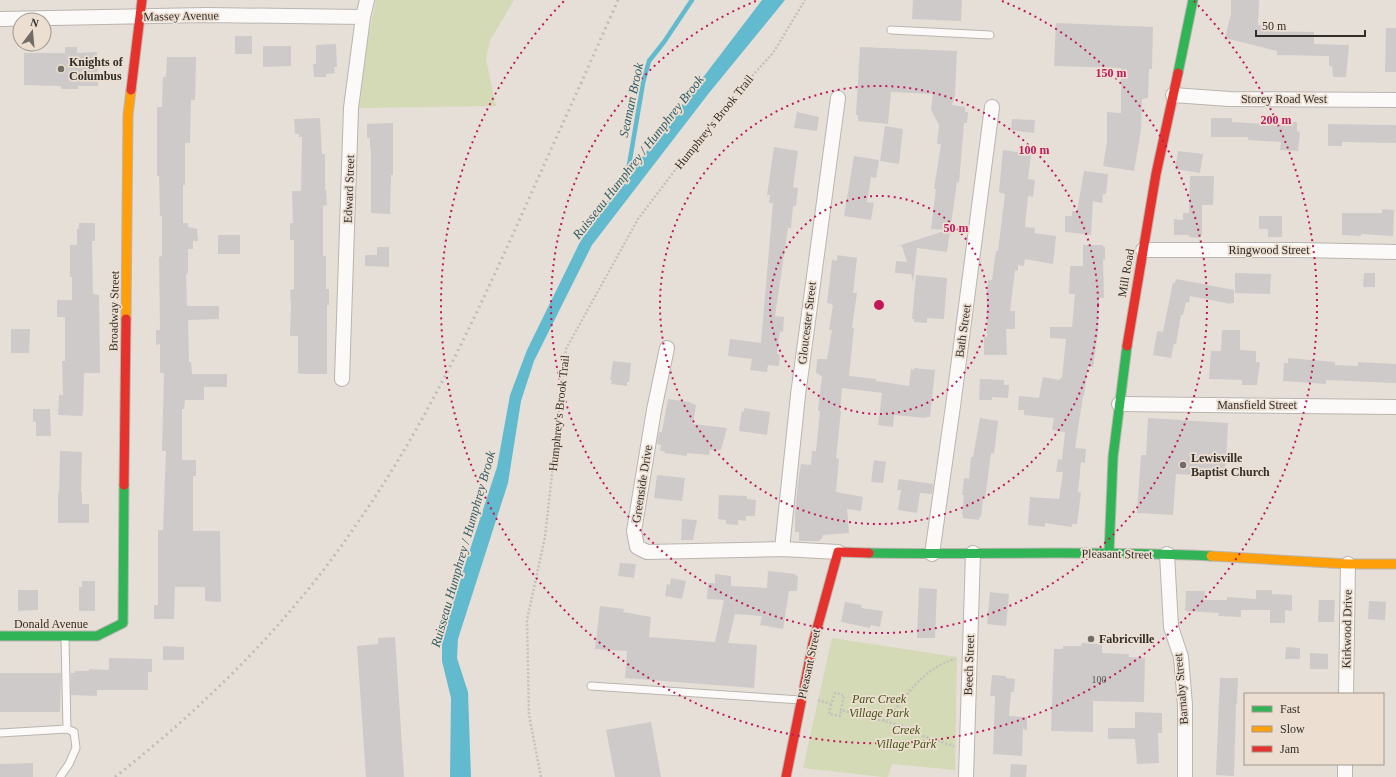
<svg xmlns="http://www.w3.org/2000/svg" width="1396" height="777" viewBox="0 0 1396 777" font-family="'Times New Roman',serif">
	<rect width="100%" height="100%" fill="#e6dfd8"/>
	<path fill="#d4dab5" d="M376,0H514L490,41L486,59L496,106L359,108L368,39Z
		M832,638L957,657L955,770L892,764L888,777H883L803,768Z"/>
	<path fill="#62bacf" d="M762,0H785L709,93L592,245L534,361L521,401L508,483L458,639L457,658L468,692L471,777H450L451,698L442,661V635L497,467L510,395L527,350L580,242L620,182L623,171L631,172Z"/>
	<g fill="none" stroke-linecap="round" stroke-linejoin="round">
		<path stroke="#62bacf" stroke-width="4.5" d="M627,177L643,83L649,61L664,42L692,0"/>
	</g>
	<path fill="#cecaca" d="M913,0H962L961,21L912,19Z
		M1231,0H1259L1258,25L1263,26L1262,31L1314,32V44L1349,45L1346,77H1333L1332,66H1329V56L1277,55V51L1225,38L1231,14Z
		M1056,23L1153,27L1152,69H1149L1148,98L1142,99L1141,130L1134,171L1103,166L1107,141V112L1121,113V68L1054,66Z
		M1386,28H1396V72H1385Z
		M235,36H252V54H235Z
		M336,44L337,67H334L335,73L326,74V77H314L313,64H316V45Z
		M263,46H291V66L263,67Z
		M65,47H77V53L97,52L98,86H78V89H61V86L24,85V53H65Z
		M860,47L957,51L955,95L952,105L965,107V112H968L967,123H964L959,183L957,182L947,252L917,248L913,282L911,274L895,273L896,261L907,262L902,246H898L947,230L931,229L936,189H934L941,144H937L939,125L931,110L933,94L891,92L888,124L858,121V115H856Z
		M167,57H196L195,100H191L190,143H185V185H183V223H188V227L197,229L198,241H193V249H188V273L186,275L187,306H219V319L188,320L189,362H191L192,374H227V387H204V400H185L184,409H182V460H196V476H193V531H220L221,602L205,601V587H175L174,619H154V605H158V530H163L166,451H162L164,373H160V344L156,345V330H160L159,257L162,256V216H160L159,176H157V107H162L163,77H166Z
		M797,112L819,117L817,131L794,128Z
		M320,118L322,154H325V190H326L327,205L323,206V256H326V289H329V305H327V374H303L298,373V336H290L291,305L290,290L294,289V240H290V223H293L292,191H301L302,137H299V134H295L294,119Z
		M1211,118H1232V122L1284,125V122H1297V131L1300,132L1298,151L1280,150L1281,142L1248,140V137H1211Z
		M1012,119L1035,120L1034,133L1011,130Z
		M393,123V175H391L390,214L371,213V149H370V138H367V124Z
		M1328,124L1396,125V143L1342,142V146H1328Z
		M885,126L903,129L899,164L880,161Z
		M774,147L798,151L793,187L798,188L796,206H793L791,228H788L775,316L784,317L783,332L780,331L777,354L780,355L779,366L768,365L767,372L750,370L752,359L728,356L730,339L761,343L773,203H769L770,195H767Z
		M1003,150L1031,154L1028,179L1035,180L1033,197L1028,196L1025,227L1035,228L1034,233L1056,236L1053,264L1025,259L1024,266L1018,265V271L1015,270L1010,311H1015V329H1006L1007,355H984V337H987V292L988,280H992L996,251H998L1005,194L999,192Z
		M1178,151L1203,154L1200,173L1175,169Z
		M854,156L879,160L876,178L871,177L867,202L874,203L871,220L844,216Z
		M1084,171L1108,174L1106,194H1103L1102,203L1093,201L1091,235L1065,232V216H1072V211H1077Z
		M1190,176H1214L1213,205H1202V235H1201L1200,238L1189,237V235H1174V219L1183,220V213H1189Z
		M1382,209L1394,210L1393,236L1361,234V236L1342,235V213H1382Z
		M1259,216H1282V237H1268V229H1259Z
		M79,223H95V241H92L93,294L99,295L100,373H84L83,413L82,416L58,415L59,395H63L62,361H65V317H57V300H72V277H70V245H77V229H79Z
		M218,235H240V254H218Z
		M1083,245H1103V247H1105V260L1103,259L1104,298H1099L1098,334L1093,367L1088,366L1084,396H1083L1075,448L1086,449L1085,463L1081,462L1078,492L1081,493L1077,524H1072V527L1045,523V527L1028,525L1030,497L1059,499L1063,472H1056L1058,459L1062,460L1065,432L1052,430L1054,418L1024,415V410H1018L1019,396L1039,398L1043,377L1060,380V378H1062L1066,339L1050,338V327H1072L1075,294H1069L1070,266H1083Z
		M377,247H389V267L365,266V255H377Z
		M837,255L857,258L853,293H857L852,328H854L849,376L876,379V381L909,386L911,369L914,370V368L935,370L930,417H926V418L894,415L893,427L878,425L882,393L842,388L840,411H841L836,458L839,459L836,492L863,497L861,511L847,509L849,533L823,535L822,539H820V541H799V532H795V514L798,482L801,464L811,465L812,451H816L820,411H818L822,376L819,375V374L816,373L817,359H827L832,330H829L833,305H832V304L827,303L832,260L837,261Z
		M1235,273L1271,274L1270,294L1235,293Z
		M1364,273H1375V287H1363Z
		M916,275L947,278L944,319L927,318V323L914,322V319H912Z
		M1176,279L1234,290V303H1231V304L1190,296L1189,303L1186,302L1183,315H1181L1176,344H1174L1171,358L1153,355L1157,332L1158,331L1163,332L1173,282L1175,283Z
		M11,329H30L29,353H11Z
		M1222,330H1240V350L1256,351V362H1260L1257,385H1242V380L1209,379L1211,351H1221Z
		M1288,358L1335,362V365L1358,366V362L1396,364V383L1326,380V384L1283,381L1284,363H1288Z
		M613,361L631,363L629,382H627V386L611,384L612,380H610Z
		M980,379L1004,380V385H1009L1008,398L992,397V400H979Z
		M668,399L690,402V403L696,405L693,424L727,428L721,450H710L709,455L687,453V456L664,453L665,451H660L661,445L657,444L659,432H662Z
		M744,408L770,412L767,435L739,431L742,411L744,412Z
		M33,409H50L51,436H36V422H33Z
		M980,418L998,421L994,454L991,453L985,499H983L981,517H979V520L963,518V515H962L964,495H962L964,478L969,479L971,457H973Z
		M1148,418L1228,423L1225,477L1176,474L1173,515L1137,513L1141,455H1146Z
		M60,451L82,452L81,492H82V504H89V523H58V493H59Z
		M874,460L886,462L883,483L871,482Z
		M657,475L685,478L682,501L654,498Z
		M899,479L933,484L932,494L920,493L917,513L898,510L901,490H897Z
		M719,495L747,496V499L756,500L755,516H746V521L738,520V525L726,524V520L718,519Z
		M682,519L697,520L693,540H681Z
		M620,563L636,564L634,578L618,576Z
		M768,571L795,574V575L798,576L797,591H789L783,629L760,625L762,616L735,614L728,643L757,645L754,688L625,678L627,651L595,649L600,606L624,609L623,612L651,617L649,637L715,642L724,600L707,599L708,583H715V574L731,576V586L767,588Z
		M671,578L686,581L682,599L665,596L667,584L670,585Z
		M82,581H95V611H79V587H82Z
		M919,588L937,589L935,638H917Z
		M18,590H38V610L18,611Z
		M1256,590H1272V594L1292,595V611L1285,610V623H1270V610H1241V617L1218,616L1219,613L1185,611L1186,591H1205L1204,600H1227V597L1256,599Z
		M990,592L1009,594L1006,626L987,624Z
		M1319,600H1335L1334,622H1318Z
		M1369,601L1386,602L1385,620L1368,619Z
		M845,602L862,605L861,608L883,611L880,627L871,625L870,628L841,622Z
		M395,637L404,777H366L357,646L378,644V638Z
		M1082,643L1102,644V653L1129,654V657L1145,658L1144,702L1093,701V732L1051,731L1054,649H1063V646H1081Z
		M163,646L184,647V660H163Z
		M1286,647L1300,648V659H1285Z
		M1310,653L1328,654V669H1310Z
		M109,658L152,659V672H148V690H97V696L71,695V673H75V671H89V669L109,670Z
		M0,673H61L60,712H0Z
		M992,675L1006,676V678L1015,679L1014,692H1011L1009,716L1027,717V730L1023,729L1022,756L993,754L995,696H990Z
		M1220,678H1238L1237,704H1236L1234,776L1216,775Z
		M1135,712L1162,713V733H1158L1159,763L1137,764L1135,739H1108V728H1135Z
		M651,722L661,777H615L606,730Z
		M33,763V777H0V764Z
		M1011,764L1027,765L1026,777H1010Z"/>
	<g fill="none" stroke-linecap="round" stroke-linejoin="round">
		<g stroke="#bab4af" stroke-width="9">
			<path id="lane" d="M891,30L990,35
				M65,638L67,729
				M591,686L801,700
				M0,733L67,729L74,732L76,748L69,764L60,777"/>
		</g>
		<g stroke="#bab4af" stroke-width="16">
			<path id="street" d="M0,19L207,15L363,17
				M1173,95L1229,99L1396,100
				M1143,250H1297L1396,252
				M667,348L654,410L634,531L637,547L647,552L782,549L838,552
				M342,379L351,108L363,17L367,0
				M1119,404L1396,407
				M782,549L798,395L838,98
				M932,554L953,406L992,107
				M1167,554L1171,627L1181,657L1185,705V777
				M1346,694L1348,564
				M966,777L973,553
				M1345,777V764"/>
		</g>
		<g stroke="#bab4af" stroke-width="11">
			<path id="fast" d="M1178,73L1193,0
				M869,553C983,555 1097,550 1211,556
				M1109,553L1113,457L1127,346
				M0,636H97L123,623L124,485"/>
		</g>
		<g stroke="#bab4af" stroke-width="11">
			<path id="slow" d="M126,319L128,115L131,90
				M1211,556L1348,564H1396"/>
		</g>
		<g stroke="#bab4af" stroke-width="11">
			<path id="jam" d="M131,90L142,0
				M1127,346L1156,174L1178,73
				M124,485L126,319
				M786,777L813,643L838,552L869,553"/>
		</g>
		<path stroke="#c3c1c0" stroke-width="2.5" stroke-dasharray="2 2" stroke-linecap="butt" d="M818,700L831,704L835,693L844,695L841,710L907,727L917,734L954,746
			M831,704L829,714L840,716L841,710
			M883,720L889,718C906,694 926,667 955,659
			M541,777L529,715L527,620L545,537L566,349L638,219L720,111L773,53L805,0"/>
		<use href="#lane" stroke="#fbfaf9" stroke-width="7"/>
		<use href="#street" stroke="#fbfaf9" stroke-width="14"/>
		<use href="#fast" stroke="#30b455" stroke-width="9"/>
		<use href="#slow" stroke="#ff9f0a" stroke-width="9"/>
		<use href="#jam" stroke="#e5322d" stroke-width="9"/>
		<path stroke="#bfbdbc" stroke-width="3" stroke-dasharray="2 4" stroke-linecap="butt" d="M115,777C208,704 292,620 358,522C423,429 471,327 518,223C551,149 585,75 618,0"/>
	</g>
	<g fill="none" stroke="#c2185b" stroke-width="2" stroke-dasharray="2 4">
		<circle cx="879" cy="305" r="109"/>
		<circle cx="879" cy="305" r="219"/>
		<path d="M1002 1A328 328 0 1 1 756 1"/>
		<path d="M1194 1A438 438 0 1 1 564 1"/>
	</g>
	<g fill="#716c66" stroke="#ecdfd2" stroke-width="1.5">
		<circle cx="61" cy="69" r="4"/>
		<circle cx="1183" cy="465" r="4"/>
		<circle cx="1091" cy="639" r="4"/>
	</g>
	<g text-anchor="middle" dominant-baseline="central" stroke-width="3.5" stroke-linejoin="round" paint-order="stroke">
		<g font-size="10" fill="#5a5652">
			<text x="1099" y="679">100</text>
		</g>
		<g font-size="12" fill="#322e29" stroke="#ecdfd2">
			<text transform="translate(181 16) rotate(-1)">Massey Avenue</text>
			<text x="1284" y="99">Storey Road West</text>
			<text transform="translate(714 122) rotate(-51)">Humphrey's Brook Trail</text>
			<text transform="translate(349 189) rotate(-88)">Edward Street</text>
			<text x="1269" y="250">Ringwood Street</text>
			<text transform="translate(1126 273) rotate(-80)">Mill Road</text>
			<text transform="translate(114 311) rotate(-89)">Broadway Street</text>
			<text transform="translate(807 323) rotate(-83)">Gloucester Street</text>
			<text transform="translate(963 331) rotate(-82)">Bath Street</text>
			<text x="1257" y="405">Mansfield Street</text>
			<text transform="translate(559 413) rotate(-84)">Humphrey's Brook Trail</text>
			<text transform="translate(642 484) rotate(-81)">Greenside Drive</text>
			<text transform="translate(1117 554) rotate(1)">Pleasant Street</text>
			<text x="51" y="624">Donald Avenue</text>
			<text transform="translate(1347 629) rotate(-89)">Kirkwood Drive</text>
			<text transform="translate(809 664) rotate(-78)">Pleasant Street</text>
			<text transform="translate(969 665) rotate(-88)">Beech Street</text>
			<text transform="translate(1181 689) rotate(-95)">Barnaby Street</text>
		</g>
		<g font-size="12" font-weight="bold" fill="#322e29" stroke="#ecdfd2" text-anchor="start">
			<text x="69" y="62">Knights of<tspan x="69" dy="14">Columbus</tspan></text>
			<text x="1191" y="458">Lewisville<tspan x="1191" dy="14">Baptist Church</tspan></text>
			<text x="1099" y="639">Fabricville</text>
		</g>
		<g font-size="12" font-style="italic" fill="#455213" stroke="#ecdfd2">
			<text x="879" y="699">Parc Creek<tspan x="879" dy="14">Village Park</tspan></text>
			<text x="906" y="730">Creek<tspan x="906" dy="14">Village Park</tspan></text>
		</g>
		<g font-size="13" font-style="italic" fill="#2b5d6b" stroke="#ecdfd2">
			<text transform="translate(631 100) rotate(-78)">Seaman Brook</text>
			<text transform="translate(638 157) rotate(-52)">Ruisseau Humphrey / Humphrey Brook</text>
			<text transform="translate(463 549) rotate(-74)">Ruisseau Humphrey / Humphrey Brook</text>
		</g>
	</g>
	<circle cx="879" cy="305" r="6" fill="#c2185b" stroke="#ecdfd2" stroke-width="2"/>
	<g font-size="12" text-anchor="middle" font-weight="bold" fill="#c2185b" stroke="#ecdfd2" stroke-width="3.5" stroke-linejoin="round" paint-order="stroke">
		<text x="1111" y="77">150 m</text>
		<text x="1276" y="124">200 m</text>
		<text x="1034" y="154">100 m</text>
		<text x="956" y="232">50 m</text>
	</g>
	<rect x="1244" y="693" width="140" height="72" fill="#ecdfd2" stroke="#a2988e"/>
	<rect x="1252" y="706" width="20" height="6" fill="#30b455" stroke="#a2988e"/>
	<text x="1280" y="713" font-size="12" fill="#322e29">Fast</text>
	<rect x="1252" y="726" width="20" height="6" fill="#ff9f0a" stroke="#a2988e"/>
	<text x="1280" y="733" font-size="12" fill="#322e29">Slow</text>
	<rect x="1252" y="746" width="20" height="6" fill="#e5322d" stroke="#a2988e"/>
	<text x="1280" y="753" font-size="12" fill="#322e29">Jam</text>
	<g transform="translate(32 32) rotate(16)"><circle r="19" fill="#ecdfd2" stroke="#a2988e"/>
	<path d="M0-3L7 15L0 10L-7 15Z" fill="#716c66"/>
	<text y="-6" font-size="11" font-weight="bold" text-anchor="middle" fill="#322e29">N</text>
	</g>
	<path d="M1256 30v6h109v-6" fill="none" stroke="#322e29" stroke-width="2"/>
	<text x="1262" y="30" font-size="12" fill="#322e29" stroke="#ecdfd2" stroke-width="3" paint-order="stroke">50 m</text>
</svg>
